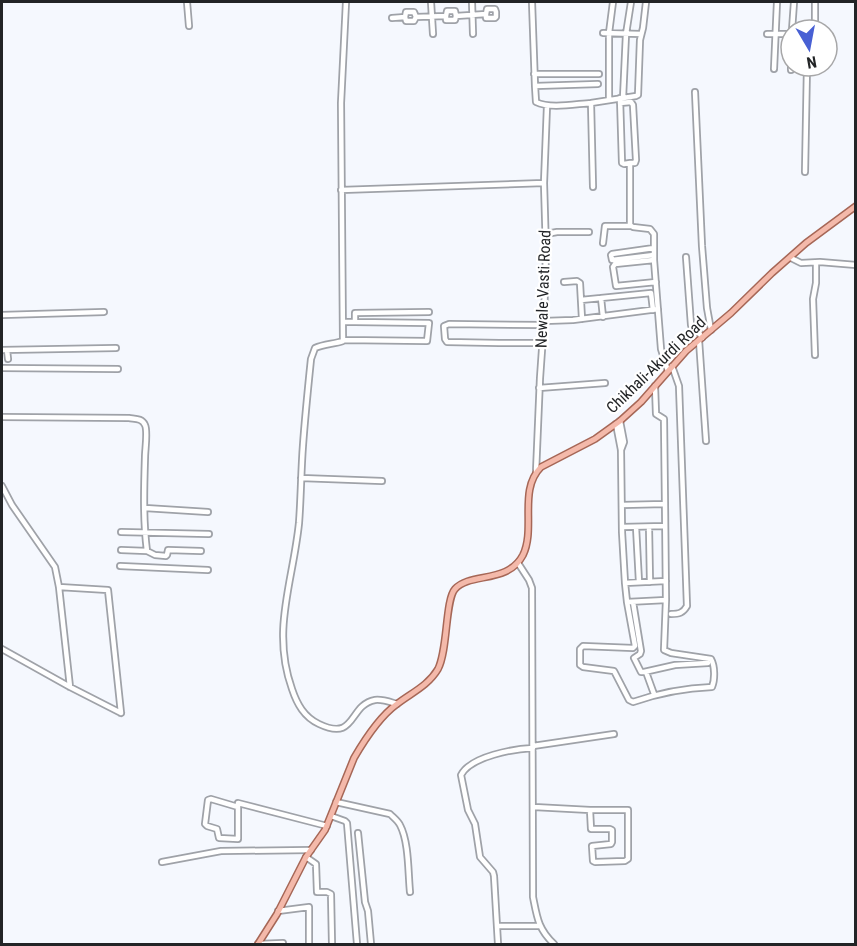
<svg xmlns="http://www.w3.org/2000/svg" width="857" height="946" viewBox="0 0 857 946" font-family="'Roboto Condensed',sans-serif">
	<rect width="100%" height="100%" fill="#f5f8fe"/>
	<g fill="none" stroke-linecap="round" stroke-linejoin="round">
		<g stroke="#9fa2a8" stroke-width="8">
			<path id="minor" d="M187,2L189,26
				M346,2L341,103L343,341C334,344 324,344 315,348L311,359C308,388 305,417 303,445C301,471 301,497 299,523C293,582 271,630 292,689C297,704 304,717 319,724C357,742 348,705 375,700C382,699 390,702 397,704
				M431,2L433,34
				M472,2L473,34
				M532,2L535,86L598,84
				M446,16L447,11H455L456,16
				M405,17L406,12H414L416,17
				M392,18L405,17L406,21H414L416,17L446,16V20H455L456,16L486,14V18H495L496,17V12L495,9H487L486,14
				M792,30L794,2
				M815,30V2
				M603,33L641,34
				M767,34H791
				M774,69L777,2
				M791,70V63
				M534,74H599
				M535,86L536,102C550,109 575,104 591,103L593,187
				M695,92L702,246L707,308L711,330
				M620,98L622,163L624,164L630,163V225L633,227L650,229L654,234V260L661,349L668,371
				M623,98L626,34L631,2
				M609,100V33L613,2
				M591,103L636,96L638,95L640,40L643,28L646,2
				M620,103L631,102L633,105L636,160L635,163H630
				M805,172L807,66
				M341,190L544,183
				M546,234L557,232H589
				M603,243L605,226H631
				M654,248L612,254L611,255L612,260L654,255
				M686,257L691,325L692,328L697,329L702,338
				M791,258L801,263L820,262L856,265
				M654,260L615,264L613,267L616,286L656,282
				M564,282L577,281L580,283L582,319
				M601,298L603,317
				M581,300L651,293L653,310
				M2,315L104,312
				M544,321L573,320L658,309
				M344,322H355V313L429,312
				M343,340L427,341L429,323L355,322
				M699,340L706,441
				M542,343H499L447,342L445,339L444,326L449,324L543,325
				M2,350L116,348
				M7,350L8,359
				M815,355L813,299L816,283V263
				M2,368L118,369
				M655,386L656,414L664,419L665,504
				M539,388L605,383
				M2,417L129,418C135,419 142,418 145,425C148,431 145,450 145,457C144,488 143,520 147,551
				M620,421L624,442L621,450
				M616,424L621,450L622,532L625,583L627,602L635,646L633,648L583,646L580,649V665L583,667L614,671L629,700L633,702C659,693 684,688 712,687C715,680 715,666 711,659L671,653L664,650L666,600
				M536,472L540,378L544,321L546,251L544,183L547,106
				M301,478L382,481
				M2,486L12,505L55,567L59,587
				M622,505L665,504L666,600L627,602
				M145,508L208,512
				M622,527L665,526
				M636,527L639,582
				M649,527L650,582
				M121,532L209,534
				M121,550L147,551L155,555L166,556L167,555L168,550L201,551
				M518,563L529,580L532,588L533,897C537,917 538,929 554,944
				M120,566L208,570
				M625,583L666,581
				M633,602L641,651L640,654L634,658L641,672H644L675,665L708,663
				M671,614C679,614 683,613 687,606L679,386L672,366
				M2,649L70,687L121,713
				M646,672L654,694
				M70,687L59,587L108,590L121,713
				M533,746L614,734
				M336,802L390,814C394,818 398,821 400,825C409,842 408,872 410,892
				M238,807L211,799L208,800L205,824L207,826L217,829L219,838L238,839V803L327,826
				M534,807L590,810L591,829H610L612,830V842L611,844L592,846L593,861L595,862L625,861L628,859V810H590
				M331,816L345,821L347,823L357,944
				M358,833L365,902L368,911L371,944
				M306,857L316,864L317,892H327L331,894L332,944
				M162,862L221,851L311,850
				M278,911L309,907V944
				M497,926H540
				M258,944L283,943
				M498,944L494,876L493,872L480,857L475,824L468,810L461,775C471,756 514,749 533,748"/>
		</g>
		<g stroke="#a66757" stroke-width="8">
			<path id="major" d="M258,944L277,914L306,857L325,830L354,758C365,739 379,717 397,704C411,693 428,686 438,669C448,650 445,600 455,589C470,572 508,584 523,555C536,528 518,490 541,467L595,439L620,421L641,402L686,351L731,313L772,273L806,243L856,206"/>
		</g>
		<use href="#minor" stroke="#fff" stroke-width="4.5"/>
		<use href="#major" stroke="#f4b9aa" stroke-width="5"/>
	</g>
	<g text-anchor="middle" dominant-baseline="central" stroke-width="4.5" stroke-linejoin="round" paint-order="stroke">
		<g font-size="16" fill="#222426" stroke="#fff">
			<text transform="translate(543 289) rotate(-88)">Newale Vasti Road</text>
			<text transform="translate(656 365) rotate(-44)">Chikhali-Akurdi Road</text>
		</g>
	</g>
	<rect width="857" height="946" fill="none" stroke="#222426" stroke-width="6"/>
	<g transform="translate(809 48) rotate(170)"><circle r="28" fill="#ffffff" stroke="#a7a7a8" stroke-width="1.5"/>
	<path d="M0-4.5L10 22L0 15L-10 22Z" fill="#4860d4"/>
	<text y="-9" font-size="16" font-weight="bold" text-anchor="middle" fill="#222426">N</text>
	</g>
</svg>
